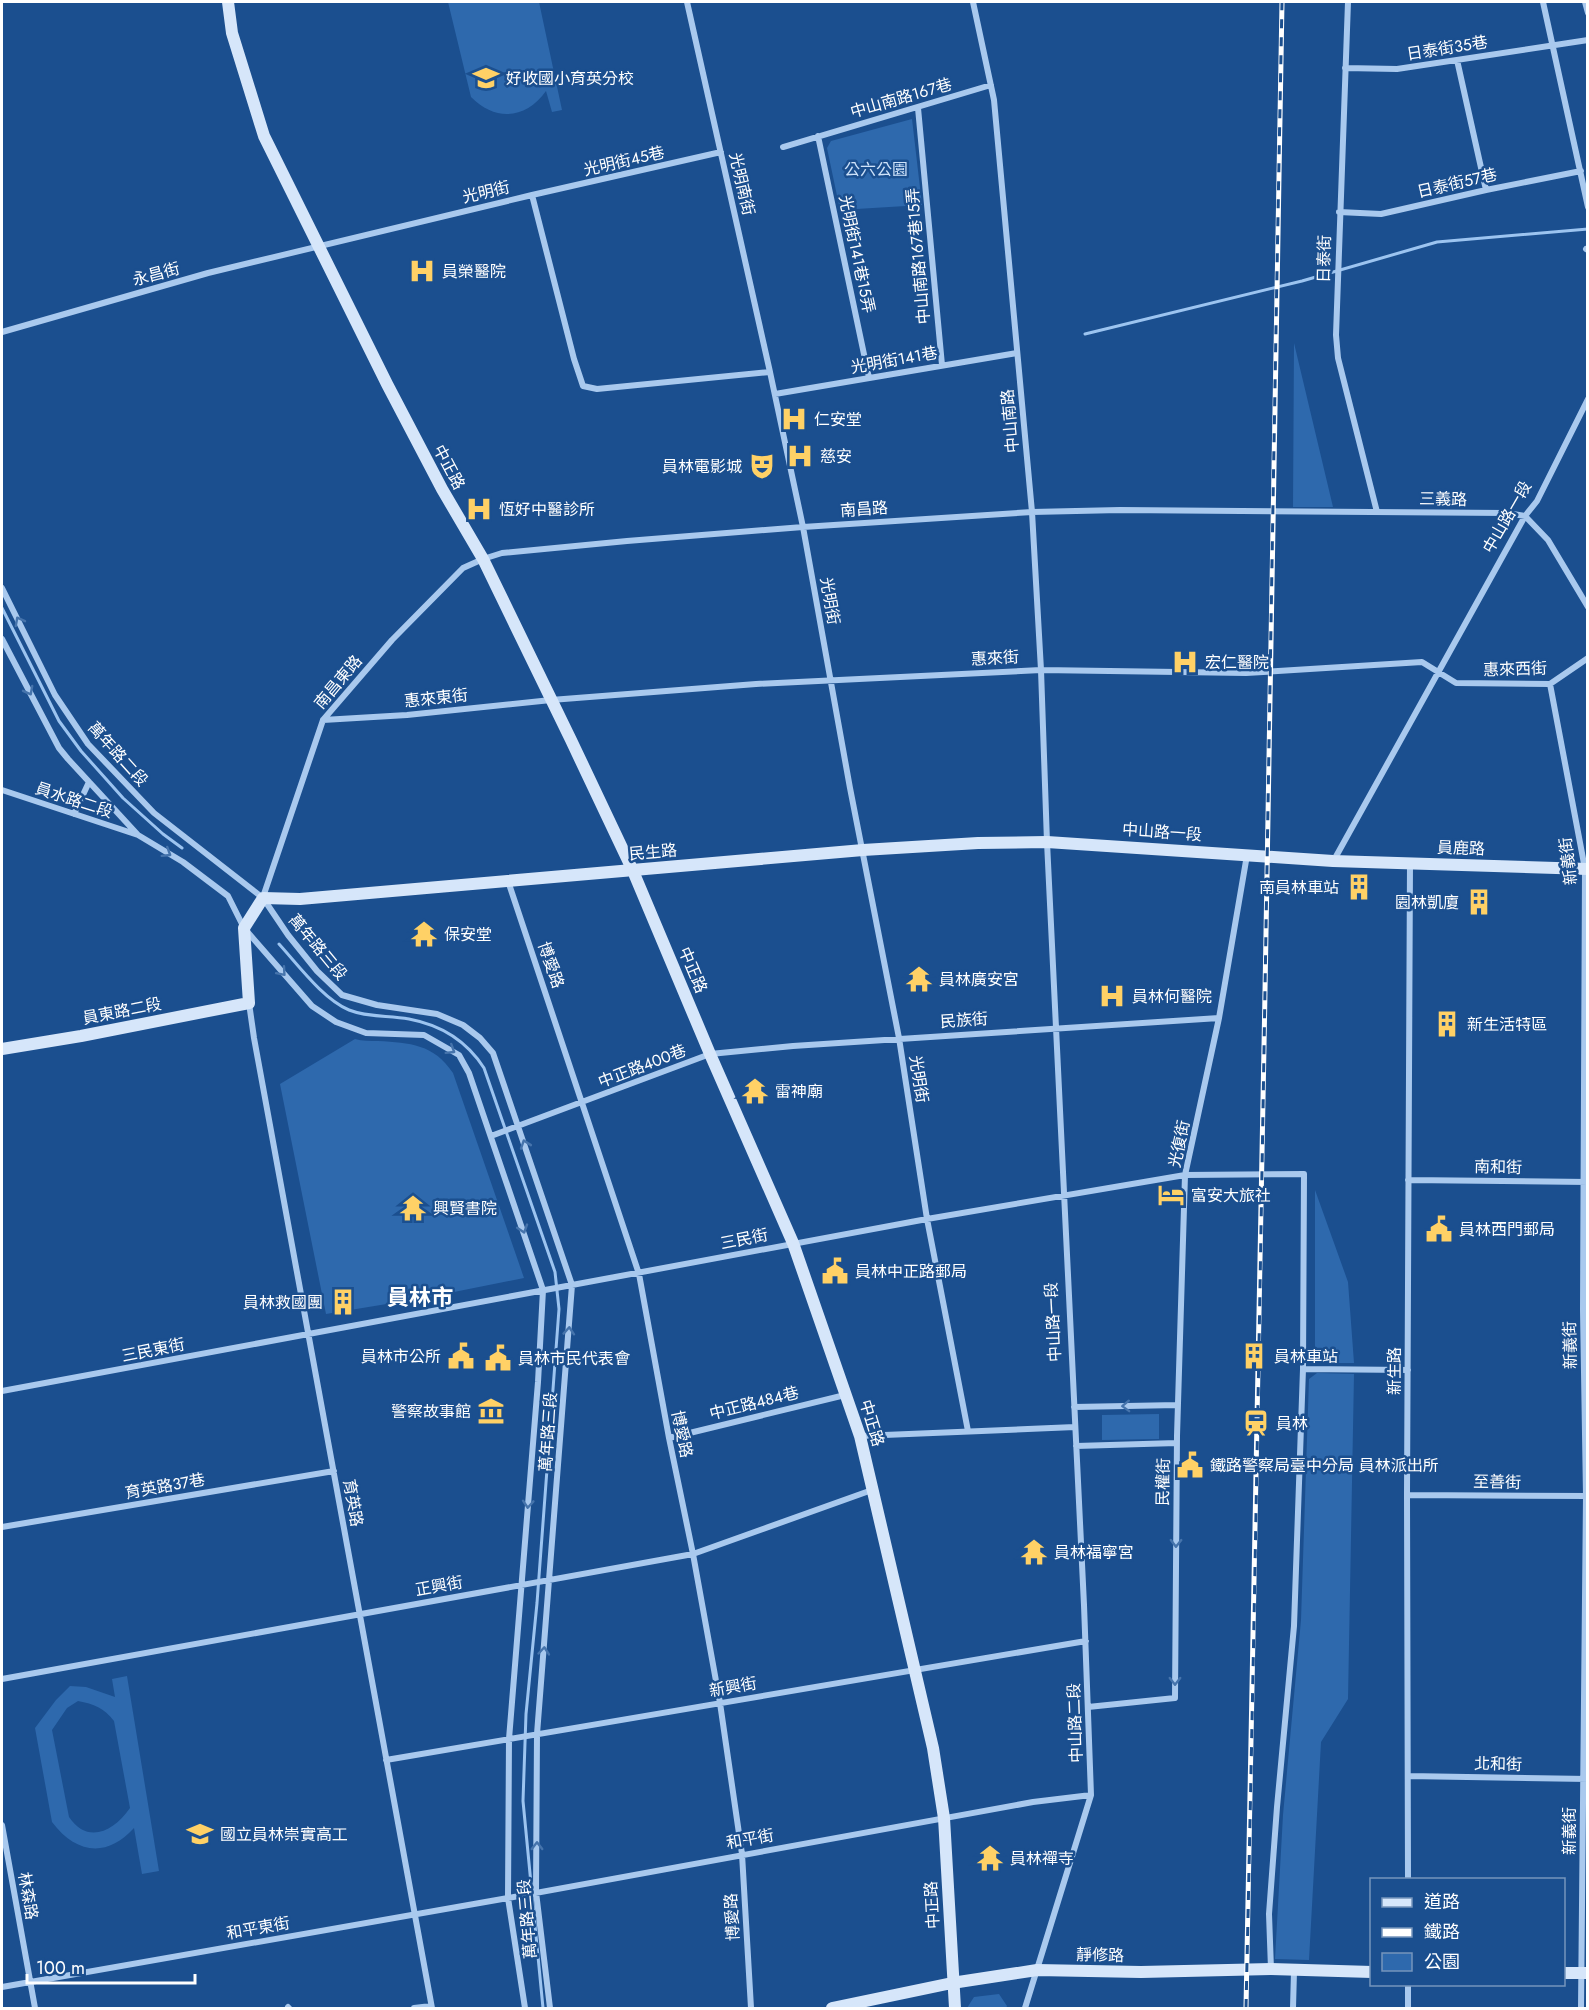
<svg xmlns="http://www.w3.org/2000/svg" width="1589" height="2010" viewBox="0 0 1589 2010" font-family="Jost,'Noto Sans TC',sans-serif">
	<rect width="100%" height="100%" fill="#1b4f8f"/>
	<path fill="#2e69ad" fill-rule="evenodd" d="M448,2H539L562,110L552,112L546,91C526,119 496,122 471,97Z
		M912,119L922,205L840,210L827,148L831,141Z
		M1294,343L1333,507H1293Z
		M355,1039C362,1041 370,1041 378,1041C410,1043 434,1044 453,1073L524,1278L429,1297L326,1314L280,1084Z
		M1315,1190L1348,1282L1354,1363H1315Z
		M1317,1373L1354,1374L1348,1699L1321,1742L1309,1960L1275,1959L1283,1815L1301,1620L1309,1379Z
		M1159,1414V1439L1102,1440V1415Z
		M127,1676L159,1871L142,1874L134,1828C107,1858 76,1854 52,1822L35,1728L56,1700L70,1686L86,1687L115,1697L112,1679ZM78,1701C94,1704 104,1708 114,1721L130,1808C114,1831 88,1845 69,1817L52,1730L67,1708Z
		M999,1994L1007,2006L1006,2008H967L974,1997Z"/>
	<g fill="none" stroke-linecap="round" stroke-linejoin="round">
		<path stroke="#9cc4f0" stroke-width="3" d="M1085,334L1302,281L1437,242L1588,229
			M2,608L59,721L81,751L123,798L163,834L182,848
			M279,944C299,966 323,999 349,1010C369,1018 389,1015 409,1019C441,1025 466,1040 484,1068L555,1272L559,1309L537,1603L526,1714L523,1801L543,2008"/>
		<path stroke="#a9c9ee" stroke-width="6" d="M687,2L770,372
			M973,2L994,100L1032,512L1041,670L1047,842L1084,1605L1091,1795L1025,2008
			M1348,2L1336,335L1338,358L1377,512
			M1543,2L1588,207
			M1585,2L1588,13
			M1457,60L1486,190
			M1345,68L1397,69L1588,40
			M918,108L942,365
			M818,136L869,378
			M783,147L991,85
			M532,195L721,152
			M1339,212L1381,214L1486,190L1581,171
			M1586,249L1588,250
			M2,332L208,273L532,195L574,359L583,386L597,389L770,372L803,527L850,788L899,1038L927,1219L968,1431
			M775,394L1017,353
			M2,588L55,695L88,744L154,813L263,898L288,935L317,971L342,995L377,1005L437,1014L463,1025L480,1038L493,1053L572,1285L537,1734L536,1892L550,2008
			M2,639L59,748L68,759L138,835L183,862L228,896L244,928L312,1006L336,1022L366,1033L424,1035L459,1055L469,1073L543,1290L538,1382L509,1739L508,1898L525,2008
			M1550,684L1585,869L1583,1310L1586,1496L1581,2008
			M323,720L407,715L551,700L756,684L1041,670L1246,673L1422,662L1456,683L1550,684L1588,658
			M2,790L138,835
			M74,814L89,782
			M1334,860L1525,516L1537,501L1588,399
			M508,881L639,1274L669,1438L693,1554L720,1703L742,1854L751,2008
			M263,897L323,720L392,640L463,568L483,559L502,553L627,541L803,527L1032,512L1120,510L1507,513L1525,516L1548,540L1588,607
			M249,1003L254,1038L432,2008
			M491,1136L710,1054L793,1046L1219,1018
			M1408,1180L1588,1182
			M1303,1369L1408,1370
			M2,1391L927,1219L1185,1175L1304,1174L1303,1369L1294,1626L1277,1807L1269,1914L1271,1969
			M1074,1407L1178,1405
			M860,1436L1075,1427
			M669,1438L845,1395
			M1076,1446L1177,1443
			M1407,1495L1588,1496
			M2,1527L334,1471
			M2,1679L693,1554L872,1490
			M1088,1707L1175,1698L1177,1436L1185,1175L1219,1018L1247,855
			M386,1760L1086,1641
			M1408,1776L1588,1779
			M2,1825L35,2008
			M1408,1880L1407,1495L1410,863
			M1408,1984V2008
			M2,1987L508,1898L1033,1802L1091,1795
			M288,2007L289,2008
			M414,2008L431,2006
			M1293,2008L1294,1971"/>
		<path stroke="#d6e6fa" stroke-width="12" d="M228,2L232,33L264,136L387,384L442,489L483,559L571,740L633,871L710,1054L793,1243L860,1436L933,1748L944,1818L955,2008
			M2,1049L81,1036L249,1003L244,928L263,898L300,899L863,850L978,843L1047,842L1333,861L1588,869
			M1564,1973H1588
			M832,2008L952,1983L1037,1970L1141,1972L1271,1969L1372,1972"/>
		<g stroke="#fff" stroke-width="5">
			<path id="rail" d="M1246,2008C1261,1340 1269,670 1282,2"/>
		</g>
		<use href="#rail" stroke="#1b4f8f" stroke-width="3" stroke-dasharray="9" stroke-linecap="butt"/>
	</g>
	<defs><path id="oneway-chevron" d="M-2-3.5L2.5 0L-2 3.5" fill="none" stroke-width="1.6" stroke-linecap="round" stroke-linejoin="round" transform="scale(1.5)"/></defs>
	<g stroke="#4674ac">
		<use href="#oneway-chevron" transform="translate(19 621) rotate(-118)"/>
		<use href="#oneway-chevron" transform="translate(29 691) rotate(62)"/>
		<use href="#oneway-chevron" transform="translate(167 853) rotate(32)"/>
		<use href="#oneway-chevron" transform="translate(282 972) rotate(49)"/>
		<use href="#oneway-chevron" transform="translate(451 1050) rotate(32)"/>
		<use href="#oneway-chevron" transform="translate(525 1144) rotate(-109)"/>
		<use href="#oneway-chevron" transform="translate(523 1229) rotate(72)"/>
		<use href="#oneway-chevron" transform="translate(569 1331) rotate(-86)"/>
		<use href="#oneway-chevron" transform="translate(1126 1406) rotate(178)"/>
		<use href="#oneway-chevron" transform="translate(528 1504) rotate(94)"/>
		<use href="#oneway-chevron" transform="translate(1176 1543) rotate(91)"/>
		<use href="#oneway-chevron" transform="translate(544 1651) rotate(-85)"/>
		<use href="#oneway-chevron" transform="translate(1175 1681) rotate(90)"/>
		<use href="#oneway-chevron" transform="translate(537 1846) rotate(-90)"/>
	</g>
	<defs>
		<g id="school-bare" transform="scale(2.07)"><path d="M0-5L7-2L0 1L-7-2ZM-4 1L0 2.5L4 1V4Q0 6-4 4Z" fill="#ffd166" stroke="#1b4f8f" stroke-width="2.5" paint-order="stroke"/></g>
		<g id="hospital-bare" transform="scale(2.07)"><path d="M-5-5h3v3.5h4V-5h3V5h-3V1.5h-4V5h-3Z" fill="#ffd166" stroke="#1b4f8f" stroke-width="2.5" paint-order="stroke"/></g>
		<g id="theatre-bare" transform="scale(2.07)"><path d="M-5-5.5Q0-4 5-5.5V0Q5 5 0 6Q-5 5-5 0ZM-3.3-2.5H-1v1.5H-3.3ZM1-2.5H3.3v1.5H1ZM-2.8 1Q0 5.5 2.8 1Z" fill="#ffd166" stroke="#1b4f8f" stroke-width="2.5" paint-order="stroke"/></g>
		<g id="building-bare" transform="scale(2.07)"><path d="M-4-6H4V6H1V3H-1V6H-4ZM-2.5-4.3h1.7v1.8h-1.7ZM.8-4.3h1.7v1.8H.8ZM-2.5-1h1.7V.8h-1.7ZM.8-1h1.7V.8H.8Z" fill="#ffd166" stroke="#1b4f8f" stroke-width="2.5" paint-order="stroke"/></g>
		<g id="temple-bare" transform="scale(2.07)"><path d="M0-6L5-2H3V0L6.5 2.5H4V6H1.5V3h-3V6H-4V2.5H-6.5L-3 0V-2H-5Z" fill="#ffd166" stroke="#1b4f8f" stroke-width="2.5" paint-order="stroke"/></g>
		<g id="hotel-bare" transform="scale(2.07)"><path d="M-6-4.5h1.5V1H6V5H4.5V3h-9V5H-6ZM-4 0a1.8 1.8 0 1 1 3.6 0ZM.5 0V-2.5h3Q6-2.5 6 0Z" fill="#ffd166" stroke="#1b4f8f" stroke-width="2.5" paint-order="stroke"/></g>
		<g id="civic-bare" transform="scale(2.07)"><path d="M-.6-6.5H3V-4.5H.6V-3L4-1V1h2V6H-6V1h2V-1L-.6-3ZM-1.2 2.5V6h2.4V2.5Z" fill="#ffd166" stroke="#1b4f8f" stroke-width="2.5" paint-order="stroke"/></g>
		<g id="museum-bare" transform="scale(2.07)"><path d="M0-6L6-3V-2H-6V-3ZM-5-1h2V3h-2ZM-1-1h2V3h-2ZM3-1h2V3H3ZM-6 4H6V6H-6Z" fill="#ffd166" stroke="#1b4f8f" stroke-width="2.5" paint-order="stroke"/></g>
		<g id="station-bare" transform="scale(2.07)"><path d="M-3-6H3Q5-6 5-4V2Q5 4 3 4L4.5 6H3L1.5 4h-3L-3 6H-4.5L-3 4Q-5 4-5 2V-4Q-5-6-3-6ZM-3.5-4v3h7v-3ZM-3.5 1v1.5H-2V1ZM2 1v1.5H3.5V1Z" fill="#ffd166" stroke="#1b4f8f" stroke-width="2.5" paint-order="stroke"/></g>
	</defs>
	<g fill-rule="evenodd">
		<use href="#school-bare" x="486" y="78"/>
		<use href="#hospital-bare" x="422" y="271"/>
		<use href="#hospital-bare" x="794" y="419"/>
		<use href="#hospital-bare" x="800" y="456"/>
		<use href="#theatre-bare" x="762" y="466"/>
		<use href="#hospital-bare" x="479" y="509"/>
		<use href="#hospital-bare" x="1185" y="662"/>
		<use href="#building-bare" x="1359" y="887"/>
		<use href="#building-bare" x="1479" y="902"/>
		<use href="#temple-bare" x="424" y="934"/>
		<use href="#temple-bare" x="919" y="979"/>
		<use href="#hospital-bare" x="1112" y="996"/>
		<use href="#building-bare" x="1447" y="1024"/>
		<use href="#temple-bare" x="755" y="1091"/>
		<use href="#hotel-bare" x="1171" y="1195"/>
		<use href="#temple-bare" x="413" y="1208"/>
		<use href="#civic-bare" x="1439" y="1229"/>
		<use href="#civic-bare" x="835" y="1271"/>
		<use href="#building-bare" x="343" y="1302"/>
		<use href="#civic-bare" x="461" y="1356"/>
		<use href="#building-bare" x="1254" y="1356"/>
		<use href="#civic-bare" x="498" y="1358"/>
		<use href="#museum-bare" x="491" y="1411"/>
		<use href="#station-bare" x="1256" y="1423"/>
		<use href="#civic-bare" x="1190" y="1465"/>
		<use href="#temple-bare" x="1034" y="1552"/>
		<use href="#school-bare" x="200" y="1834"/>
		<use href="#temple-bare" x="990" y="1858"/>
	</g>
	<g text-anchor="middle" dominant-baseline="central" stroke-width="5" stroke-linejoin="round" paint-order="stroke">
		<g font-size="16" fill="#fff" stroke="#1b4f8f">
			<text transform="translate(1447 48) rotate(-9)">日泰街35巷</text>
			<text transform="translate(901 98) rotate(-16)">中山南路167巷</text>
			<text transform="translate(624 161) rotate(-13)">光明街45巷</text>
			<text transform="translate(1457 183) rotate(-13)">日泰街57巷</text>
			<text transform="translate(742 184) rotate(77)">光明南街</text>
			<text transform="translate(486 192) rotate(-13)">光明街</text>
			<text transform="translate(857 254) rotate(78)">光明街141巷15弄</text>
			<text transform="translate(918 256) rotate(-95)">中山南路167巷15弄</text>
			<text transform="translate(1324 259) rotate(-89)">日泰街</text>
			<text transform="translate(156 274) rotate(-15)">永昌街</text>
			<text transform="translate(894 360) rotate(-10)">光明街141巷</text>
			<text transform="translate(1010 421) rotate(-95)">中山南路</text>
			<text transform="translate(449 467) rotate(62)">中正路</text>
			<text transform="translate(1443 499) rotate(1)">三義路</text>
			<text transform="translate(864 509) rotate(-4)">南昌路</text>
			<text transform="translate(1507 517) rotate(-60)">中山路一段</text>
			<text transform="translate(830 601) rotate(80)">光明街</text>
			<text transform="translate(995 658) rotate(-3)">惠來街</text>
			<text transform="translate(1515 669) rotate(-2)">惠來西街</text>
			<text transform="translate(338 682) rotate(-50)">南昌東路</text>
			<text transform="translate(436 698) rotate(-6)">惠來東街</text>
			<text transform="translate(118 754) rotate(48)">萬年路二段</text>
			<text transform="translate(74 800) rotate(18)">員水路二段</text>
			<text transform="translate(1162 832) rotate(4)">中山路一段</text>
			<text transform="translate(1461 848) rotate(2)">員鹿路</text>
			<text transform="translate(653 852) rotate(-5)">民生路</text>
			<text transform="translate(1568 861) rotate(-97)">新義街</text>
			<text transform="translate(318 947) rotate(50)">萬年路三段</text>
			<text transform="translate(551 965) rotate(71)">博愛路</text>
			<text transform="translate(693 970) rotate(67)">中正路</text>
			<text transform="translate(122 1011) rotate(-11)">員東路二段</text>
			<text transform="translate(964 1020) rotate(-4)">民族街</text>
			<text transform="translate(642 1066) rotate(-21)">中正路400巷</text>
			<text transform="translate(919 1079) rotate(81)">光明街</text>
			<text transform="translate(1179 1144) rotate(-78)">光復街</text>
			<text transform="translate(1498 1167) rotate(1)">南和街</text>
			<text transform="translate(744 1239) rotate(-11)">三民街</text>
			<text transform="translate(1053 1322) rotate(-93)">中山路一段</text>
			<text transform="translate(1570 1345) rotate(-91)">新義街</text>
			<text transform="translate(153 1350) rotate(-11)">三民東街</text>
			<text transform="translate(1394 1371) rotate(-90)">新生路</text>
			<text transform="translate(754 1403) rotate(-14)">中正路484巷</text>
			<text transform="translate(872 1423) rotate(73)">中正路</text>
			<text transform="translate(548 1432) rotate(-86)">萬年路三段</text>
			<text transform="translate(682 1434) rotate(78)">博愛路</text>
			<text transform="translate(1163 1482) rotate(-89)">民權街</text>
			<text transform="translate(1497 1482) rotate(1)">至善街</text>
			<text transform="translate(165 1486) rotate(-10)">育英路37巷</text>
			<text transform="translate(353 1503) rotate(80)">育英路</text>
			<text transform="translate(439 1586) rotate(-10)">正興街</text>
			<text transform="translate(733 1687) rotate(-10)">新興街</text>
			<text transform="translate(1075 1723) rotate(-92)">中山路二段</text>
			<text transform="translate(1498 1764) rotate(1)">北和街</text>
			<text transform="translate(1569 1831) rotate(-90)">新義街</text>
			<text transform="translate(750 1839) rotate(-10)">和平街</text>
			<text transform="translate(28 1896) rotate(80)">林森路</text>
			<text transform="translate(932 1905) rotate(-93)">中正路</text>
			<text transform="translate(732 1917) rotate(-93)">博愛路</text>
			<text transform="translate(527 1919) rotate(-95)">萬年路三段</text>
			<text transform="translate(258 1928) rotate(-10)">和平東街</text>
			<text transform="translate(1100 1955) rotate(1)">靜修路</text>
		</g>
		<g font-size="16" fill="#fff" stroke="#1b4f8f" text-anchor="start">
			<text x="506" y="78">好收國小育英分校</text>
			<text x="442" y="271">員榮醫院</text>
			<text x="814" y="419">仁安堂</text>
			<text x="820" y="456">慈安</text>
			<text x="742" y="466" text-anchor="end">員林電影城</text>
			<text x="499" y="509">恆好中醫診所</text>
			<text x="1205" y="662">宏仁醫院</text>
			<text x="1339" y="887" text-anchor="end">南員林車站</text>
			<text x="1459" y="902" text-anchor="end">園林凱廈</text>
			<text x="444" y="934">保安堂</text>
			<text x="939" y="979">員林廣安宮</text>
			<text x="1132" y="996">員林何醫院</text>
			<text x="1467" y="1024">新生活特區</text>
			<text x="775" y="1091">雷神廟</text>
			<text x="1191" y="1195">富安大旅社</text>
			<text x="433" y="1208">興賢書院</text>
			<text x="1459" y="1229">員林西門郵局</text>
			<text x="855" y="1271">員林中正路郵局</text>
			<text x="323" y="1302" text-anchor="end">員林救國團</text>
			<text x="441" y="1356" text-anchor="end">員林市公所</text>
			<text x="1274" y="1356">員林車站</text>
			<text x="518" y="1358">員林市民代表會</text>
			<text x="471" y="1411" text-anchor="end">警察故事館</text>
			<text x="1276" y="1423">員林</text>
			<text x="1210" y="1465">鐵路警察局臺中分局 員林派出所</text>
			<text x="1054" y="1552">員林福寧宮</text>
			<text x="220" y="1834">國立員林崇實高工</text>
			<text x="1010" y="1858">員林禪寺</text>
		</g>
		<g font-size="16" fill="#cfe3fa" stroke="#1b4f8f">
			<text x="876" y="169">公六公園</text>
		</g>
		<g font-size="22" font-weight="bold" fill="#fff" stroke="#1b4f8f">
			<text x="420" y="1297">員林市</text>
		</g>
	</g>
	<rect width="1589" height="2010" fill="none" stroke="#ffffff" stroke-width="6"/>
	<rect x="1370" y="1878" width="195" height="108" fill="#1b4f8f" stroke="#7695bc" stroke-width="1.5"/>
	<rect x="1382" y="1898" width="30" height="9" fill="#d6e6fa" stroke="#7695bc" stroke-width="1.5"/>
	<text x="1424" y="1908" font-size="18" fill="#ffffff">道路</text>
	<rect x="1382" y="1928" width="30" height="9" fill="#ffffff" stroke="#7695bc" stroke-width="1.5"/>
	<text x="1424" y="1938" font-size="18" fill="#ffffff">鐵路</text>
	<rect x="1382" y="1953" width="30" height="18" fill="#2e69ad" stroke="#7695bc" stroke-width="1.5"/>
	<text x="1424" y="1968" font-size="18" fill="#ffffff">公園</text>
	<path d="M27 1974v9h168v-9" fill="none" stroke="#ffffff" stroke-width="3"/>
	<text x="36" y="1974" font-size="18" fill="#ffffff" stroke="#1b4f8f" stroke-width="4.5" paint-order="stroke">100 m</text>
</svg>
